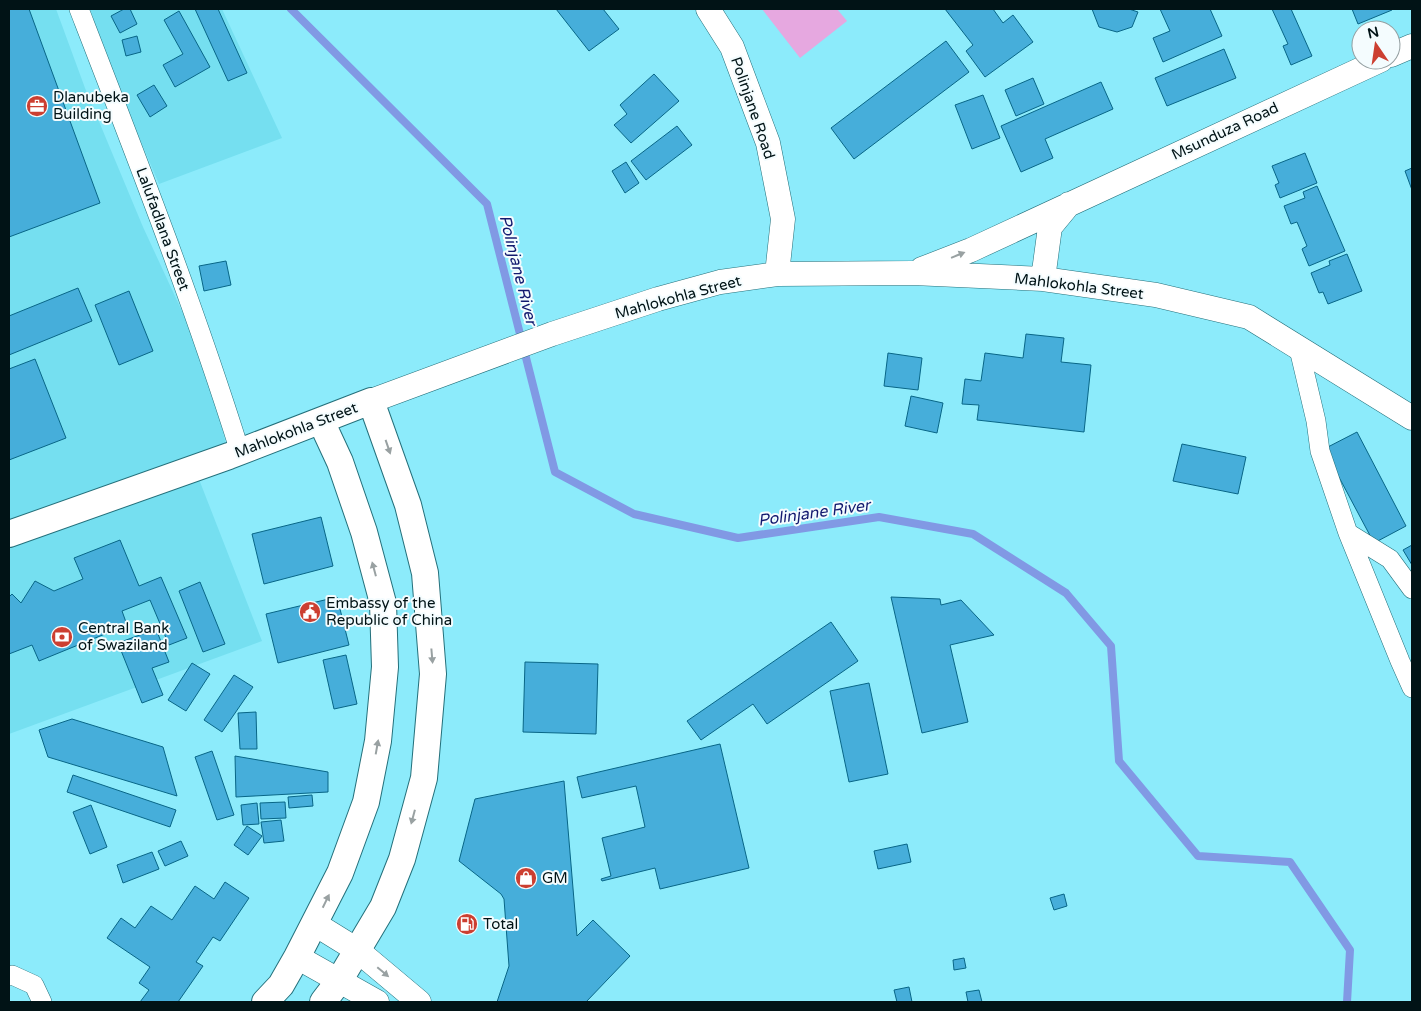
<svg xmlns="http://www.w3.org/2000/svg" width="1421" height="1011" viewBox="0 0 1421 1011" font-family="'Varela Round',sans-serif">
	<rect width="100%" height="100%" fill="#8cebfb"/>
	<path fill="#75dff0" d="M9,9H56L85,88L143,227L205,361L229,456L195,469L262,641L9,734Z
		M90,9H222L282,138L159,184L114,79Z"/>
	<path fill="#e6a8e0" d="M762,9H837L847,21L800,58Z"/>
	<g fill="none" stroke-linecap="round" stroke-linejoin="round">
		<path stroke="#8199e4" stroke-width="8" d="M291,9L487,204L555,472L634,514L738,538L879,517L973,534L1066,593L1111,646L1119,761L1198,856L1290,862L1350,950L1347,1002"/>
	</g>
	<path fill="#46aeda" stroke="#086687" d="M9,9H29L100,203L9,237Z
		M124,9H130L137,24L120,33L111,16Z
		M195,9H218L247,73L228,81Z
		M556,9H603L619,29L589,51Z
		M945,9H993L1003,23L1013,15L1033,42L985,77L966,51L973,45Z
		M1092,9H1129L1138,12L1132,27L1117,32L1099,27Z
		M1160,9H1210L1222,36L1163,62L1153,38L1170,31Z
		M1272,9H1291L1312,56L1291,65L1283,46L1288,44Z
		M1352,9H1391L1392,10L1358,24Z
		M179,11L210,67L175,87L163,65L183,54L164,20Z
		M137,36L141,52L126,56L122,40Z
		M946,41L969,72L854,159L831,128Z
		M1224,49L1236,78L1167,106L1155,78Z
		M654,74L679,101L631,143L614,125L627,114L620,105Z
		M1033,78L1044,104L1016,116L1005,90Z
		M1101,82L1113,109L1045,139L1053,158L1021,172L1001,126Z
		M154,85L167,106L150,117L137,95Z
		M983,95L1000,138L972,149L955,105Z
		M677,126L692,145L646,180L631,161Z
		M1305,153L1317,183L1280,198L1275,185L1279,183L1272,166Z
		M626,162L639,183L625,193L612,171Z
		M1412,168V190L1405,171Z
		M1317,186L1345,251L1309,266L1302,249L1307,246L1297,222L1291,224L1284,206L1305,198L1303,192Z
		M1347,254L1362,291L1328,304L1323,292L1319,293L1311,273L1330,265L1329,261Z
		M226,261L231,285L204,291L199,266Z
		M78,288L92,321L9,355V316Z
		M129,291L153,351L119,365L95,305Z
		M1026,334L1064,338L1061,362L1091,365L1084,432L977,420L979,405L962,404L965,379L981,381L985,353L1023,358Z
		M888,353L922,358L918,390L884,386Z
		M35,359L66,438L9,460V369Z
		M911,396L943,403L937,433L905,426Z
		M1357,432L1406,526L1374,543L1324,449Z
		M1182,444L1246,457L1238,494L1173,481Z
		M321,517L333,566L264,584L252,534Z
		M120,540L139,586L161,577L187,638L169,645L150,600L122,611L127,625L39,661L32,645L9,654V597L12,594L21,603L35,581L54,591L83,579L74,558Z
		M1412,545V565L1403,550Z
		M200,582L225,644L203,652L179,591Z
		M337,597L349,645L278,663L266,614Z
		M891,597L940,599L941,605L961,600L994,635L950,645L968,722L922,733Z
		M831,622L858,661L767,724L753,704L701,740L687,721Z
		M156,629L169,662L152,668L163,695L142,703L118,643Z
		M346,655L357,704L334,709L323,660Z
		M525,662L598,664L596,734L523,732Z
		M192,663L210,674L186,711L168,700Z
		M234,675L253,687L222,732L204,720Z
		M869,683L888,774L849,782L830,691Z
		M256,712L257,749H240L238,713Z
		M72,719L163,747L177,796L48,757L39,730Z
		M720,744L749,868L660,889L655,868L602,881L601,879L611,876L602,838L645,827L636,786L582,798L577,777Z
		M212,751L234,815L217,820L195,757Z
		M235,756L328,772V792L236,797Z
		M73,775L176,810L170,827L67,792Z
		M564,781L577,936L593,920L630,956L586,1002H497L509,966L504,899L501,894L459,861L475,799Z
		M312,795L313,806L289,808L288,797Z
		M285,802L286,818L261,819L260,803Z
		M257,803L259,824L243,825L241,805Z
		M91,805L107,847L90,854L73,812Z
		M281,820L284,841L264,843L261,822Z
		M247,826L262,836L248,855L234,845Z
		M181,841L188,856L165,866L158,851Z
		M907,844L911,862L878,869L874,851Z
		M152,852L159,869L123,883L117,865Z
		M225,882L249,898L220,941L213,937L196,962L203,966L178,1002H140L149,990L139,983L150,967L107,938L121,918L135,928L151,906L172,920L195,886L214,899Z
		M1064,894L1067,906L1054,910L1050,898Z
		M964,958L966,968L954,970L953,960Z
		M909,987L912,1002H897L894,990Z
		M979,990L982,1002H968L966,992Z"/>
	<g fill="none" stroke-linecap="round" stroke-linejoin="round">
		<g stroke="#24707b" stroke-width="20">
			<path id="minor" d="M79,9C136,156 193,302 240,452
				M1299,349L1316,421L1320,451L1348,533L1400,661L1412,688
				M1348,533L1390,559L1412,589
				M9,976L12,975L34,985L42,1002"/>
		</g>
		<g stroke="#24707b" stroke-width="25">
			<path id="tertiary" d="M708,9L732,47L768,143L783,219L777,274
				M1391,55L1412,46
				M922,269L971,250L1381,60
				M1043,279L1050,227L1069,204
				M371,401L552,334L658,299L720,282L777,274L913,273L1043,279L1156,295L1249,317L1412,418
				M315,924L357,950L419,1002
				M297,957L377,1002"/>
		</g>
		<g stroke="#24707b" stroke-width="28">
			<path id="secondary" d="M9,534L229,456L371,401L408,505L425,573L433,674L424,778L402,859L383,907L339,981L323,1002
				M265,1002L281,985L297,957L340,873L366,802L378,741L385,667L383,603L364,532L340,462L321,421"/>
		</g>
		<use href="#minor" stroke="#fff" stroke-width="19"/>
		<use href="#tertiary" stroke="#fff" stroke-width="24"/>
		<use href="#secondary" stroke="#fff" stroke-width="26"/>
	</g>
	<defs><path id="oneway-solid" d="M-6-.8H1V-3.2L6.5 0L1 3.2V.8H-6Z" transform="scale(1.25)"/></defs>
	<g fill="#99a1a2">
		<use href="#oneway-solid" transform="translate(958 255) rotate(-22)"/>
		<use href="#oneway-solid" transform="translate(388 447) rotate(71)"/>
		<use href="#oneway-solid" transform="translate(374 569) rotate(-105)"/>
		<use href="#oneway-solid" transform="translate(432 656) rotate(85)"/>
		<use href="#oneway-solid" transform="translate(377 747) rotate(-80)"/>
		<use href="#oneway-solid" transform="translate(413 817) rotate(105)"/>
		<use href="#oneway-solid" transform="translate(326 901) rotate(-64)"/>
		<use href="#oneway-solid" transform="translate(383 972) rotate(40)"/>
	</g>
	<defs>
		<g id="office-disc" transform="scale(1.125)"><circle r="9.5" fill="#cc3f31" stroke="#f4fcfe"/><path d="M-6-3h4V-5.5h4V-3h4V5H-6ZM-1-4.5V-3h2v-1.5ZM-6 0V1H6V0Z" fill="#fff"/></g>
		<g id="civic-disc" transform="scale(1.125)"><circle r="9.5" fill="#cc3f31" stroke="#f4fcfe"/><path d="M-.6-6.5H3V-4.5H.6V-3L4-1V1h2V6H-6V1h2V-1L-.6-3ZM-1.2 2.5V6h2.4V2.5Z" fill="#fff"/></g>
		<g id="bank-disc" transform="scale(1.125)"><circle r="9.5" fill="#cc3f31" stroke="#f4fcfe"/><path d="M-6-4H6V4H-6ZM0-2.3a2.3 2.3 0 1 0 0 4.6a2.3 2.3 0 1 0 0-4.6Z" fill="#fff"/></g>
		<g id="shop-disc" transform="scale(1.125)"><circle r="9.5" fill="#cc3f31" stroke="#f4fcfe"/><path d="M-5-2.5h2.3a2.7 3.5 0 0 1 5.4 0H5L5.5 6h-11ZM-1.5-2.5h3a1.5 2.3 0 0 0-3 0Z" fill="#fff"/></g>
		<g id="fuel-disc" transform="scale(1.125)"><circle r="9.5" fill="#cc3f31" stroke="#f4fcfe"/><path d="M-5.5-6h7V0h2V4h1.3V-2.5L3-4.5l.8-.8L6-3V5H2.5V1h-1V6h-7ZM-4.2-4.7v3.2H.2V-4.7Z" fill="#fff"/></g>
	</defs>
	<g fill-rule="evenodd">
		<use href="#office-disc" x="37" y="106"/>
		<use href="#civic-disc" x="310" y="612"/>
		<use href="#bank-disc" x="62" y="637"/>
		<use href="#shop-disc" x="526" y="878"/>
		<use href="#fuel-disc" x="467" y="924"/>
	</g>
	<g text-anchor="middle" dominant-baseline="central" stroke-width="4" stroke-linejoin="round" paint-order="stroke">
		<g font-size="15" fill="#011316" stroke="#f4fcfe" text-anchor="start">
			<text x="53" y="97">Dlanubeka<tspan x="53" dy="17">Building</tspan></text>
			<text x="326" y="603">Embassy of the<tspan x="326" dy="17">Republic of China</tspan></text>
			<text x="78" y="628">Central Bank<tspan x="78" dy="17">of Swaziland</tspan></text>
			<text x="542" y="878">GM</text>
			<text x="483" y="924">Total</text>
		</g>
		<g font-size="15" fill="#011316" stroke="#f4fcfe">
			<text transform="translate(753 108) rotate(71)">Polinjane Road</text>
			<text transform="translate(1225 131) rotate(-25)">Msunduza Road</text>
			<text transform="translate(163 229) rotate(70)">Lalufadlana Street</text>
			<text transform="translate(1079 286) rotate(7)">Mahlokohla Street</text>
			<text transform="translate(678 297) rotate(-15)">Mahlokohla Street</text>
			<text transform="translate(296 430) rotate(-21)">Mahlokohla Street</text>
		</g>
		<g font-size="16" font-style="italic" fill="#121a6f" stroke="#f4fcfe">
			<text transform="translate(518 270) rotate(76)">Polinjane River</text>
			<text transform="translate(814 513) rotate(-8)">Polinjane River</text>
		</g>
	</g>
	<rect width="1421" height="1011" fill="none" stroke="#011316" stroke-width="20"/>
	<g transform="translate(1376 45) rotate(347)"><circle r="24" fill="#f4fcfe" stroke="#939fa1"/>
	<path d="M0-4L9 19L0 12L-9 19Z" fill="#cc3f31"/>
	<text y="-8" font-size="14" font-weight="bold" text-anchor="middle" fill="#011316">N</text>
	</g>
</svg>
